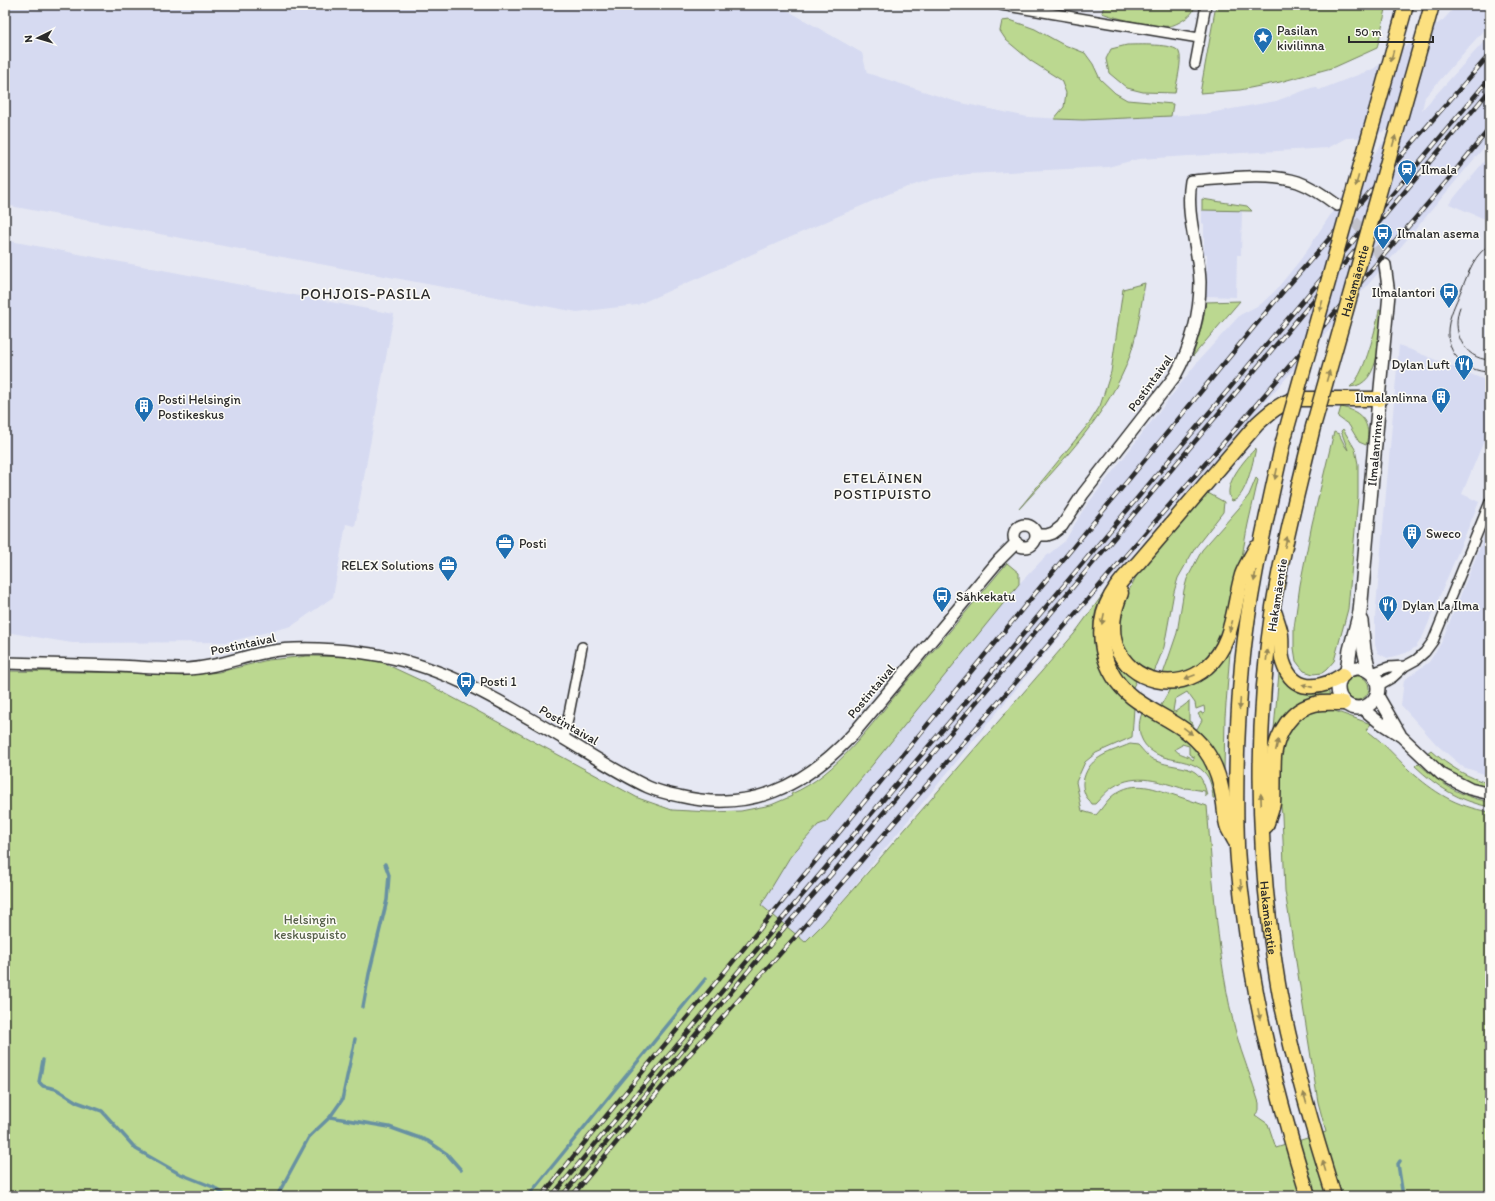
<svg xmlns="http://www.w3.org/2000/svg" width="1495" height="1201" viewBox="0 0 1495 1201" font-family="Itim,sans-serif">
	<rect width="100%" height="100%" fill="#e6e8f3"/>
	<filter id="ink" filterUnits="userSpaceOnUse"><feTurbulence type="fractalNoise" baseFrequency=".025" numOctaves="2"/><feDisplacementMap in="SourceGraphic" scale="8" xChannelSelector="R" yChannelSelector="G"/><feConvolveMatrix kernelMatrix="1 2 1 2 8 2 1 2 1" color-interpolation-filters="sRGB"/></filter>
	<g filter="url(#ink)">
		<path fill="#d6daf1" d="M5,5H778L862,53L867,73L957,102L1028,117L1083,120L1204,114L1276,101L1311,88L1316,87L1319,90L1373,69L1443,20L1457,5H1490V23L1425,97L1422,110L1490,35V140L1394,255L1054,643L823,924L805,942L757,908L790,857L1019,584L1044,558L1065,541L1083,510L1199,360L1240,315L1261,304L1275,291L1301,259L1345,193L1396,125L1372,137L1346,138L1328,148L1138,159L1108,167L968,174L932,179L893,192L637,305L577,312L5,205Z
			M1490,154V221L1449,204Z
			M1202,210H1242L1241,255H1237L1236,297L1206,296L1207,254H1204V224L1202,223Z
			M5,240L394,314L355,526L346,524L333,597L292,626L228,642L72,643L5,632Z
			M1399,345L1490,382V426L1462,494L1479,502L1423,636L1416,647L1406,653L1387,658L1378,653L1375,645V618Z
			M1490,522V776L1463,767L1437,745L1401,705L1404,680L1429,662L1441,643Z"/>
		<path fill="#bbd890" stroke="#73825e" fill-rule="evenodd" d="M1104,5H1195C1195,7 1194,9 1193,11C1190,17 1176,25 1170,26C1157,28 1115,18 1102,13Z
			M1216,5H1387L1377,48L1335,67L1280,82L1240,90L1200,93Z
			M1010,20L1035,29L1062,44L1085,53L1093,64L1100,79L1115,93L1127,100L1173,104L1171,116L1083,120L1054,119L1064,107L1066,93L1061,80L1031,61L1006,40L1000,31L1002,21Z
			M1127,45C1137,45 1175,43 1179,52C1183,60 1176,84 1175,93L1143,92L1127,88L1109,73L1106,59L1111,49Z
			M1202,199L1247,206L1252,211L1202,210Z
			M1145,283C1140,311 1137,340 1126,366C1103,420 1057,467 1019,509L1090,422L1100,406L1111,372L1123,289Z
			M1240,301L1193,356L1203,321L1206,302Z
			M1379,310H1382C1379,333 1382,385 1350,387C1353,384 1356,381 1358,377C1366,364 1377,326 1379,310Z
			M1341,407C1362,411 1372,424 1366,445L1359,442L1349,425L1338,417Z
			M1343,429L1355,449L1358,464V496L1348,609L1334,661L1326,670L1322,673L1313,674L1304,671L1299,665L1296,661L1294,648V628L1300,585L1312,524L1334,432L1339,434L1345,446L1348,450L1341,431Z
			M1256,448C1253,461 1246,499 1232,501C1220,487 1246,458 1256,448Z
			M1256,478L1258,480C1255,495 1251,509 1248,524C1240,562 1233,633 1205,660C1194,672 1179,675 1163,674L1177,633L1184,590L1187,579L1202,550L1239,508L1249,495Z
			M1208,493L1224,502L1223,512L1195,548L1178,578L1174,592L1164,647L1154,672L1133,662L1122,642L1120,633L1119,621L1126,596L1137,575Z
			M1007,563L1019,573V584L826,822L818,825L790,857L761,905L805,942L823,924L1074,634L1109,586C1104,593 1099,601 1096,610C1090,633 1095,662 1108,681C1116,691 1125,699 1134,708L1132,737L1096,753L1085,762L1076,782L1082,811L1096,815C1101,810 1105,803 1110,798C1131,779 1151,787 1174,795C1185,799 1196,802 1207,806C1213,881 1217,960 1236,1033C1242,1056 1252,1079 1259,1103V1110L1255,1115L1268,1124L1276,1148L1326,1132L1318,1102L1285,891L1282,815L1279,792L1281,744L1297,720L1314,710H1332L1371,724L1366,730C1382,741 1395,756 1409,770C1435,793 1455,806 1490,812V1196H5V671L139,673L182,676L219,672L268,660L308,656L352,657L379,661L424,682L638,798L672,810L710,812L741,811L771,805L792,796L791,794C837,775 872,723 904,685C939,644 973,604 1007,563Z
			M1110,640L1137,679L1132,689L1122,679L1109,653Z
			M1227,650H1230V652L1225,717L1224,773L1160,707L1170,689C1199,687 1208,669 1227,650ZM1187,692L1195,703L1196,709L1204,706L1205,713L1202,714L1201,712L1198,714L1202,720L1197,729H1195L1192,723L1189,721V701C1186,705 1180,708 1175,712L1173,711L1175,699Z
			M1279,673C1282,675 1284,680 1287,683C1300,691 1313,696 1328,690L1330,696L1274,729Z
			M1345 688a12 12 0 1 1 24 0a12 12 0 1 1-24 0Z
			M1142,713C1172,729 1194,739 1210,771C1214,779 1215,790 1217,799L1213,798C1212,789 1211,779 1204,772C1195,762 1179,761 1167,758C1144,752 1134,734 1142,713ZM1182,744L1189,746V754L1193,757L1194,756V759L1193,760C1187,754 1178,755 1175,749L1182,745Z
			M1130,744L1138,745C1143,750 1148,758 1156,761C1182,771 1201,761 1207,796L1205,795V791L1186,788L1185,789C1161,782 1136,772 1113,787C1106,791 1101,798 1095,804H1092C1090,800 1086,798 1085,794C1083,789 1082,783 1084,778C1090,756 1111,752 1130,744Z
			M1431,750C1449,767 1467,777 1490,784V789C1465,783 1445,771 1427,753Z
			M1418,763C1441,784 1459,796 1490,802V807C1459,801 1437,787 1415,766Z"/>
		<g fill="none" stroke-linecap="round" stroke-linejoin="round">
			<path stroke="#6791a2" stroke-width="3.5" d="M363,1007L369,974L387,900L389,875L385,864
				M43,1060L39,1082L43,1086L56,1089L77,1102L102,1111L136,1149L178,1173L213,1187L227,1196
				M330,1117L389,1127L428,1141L447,1154L461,1170
				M1400,1161L1398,1164L1403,1196
				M277,1196L309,1137L330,1117L342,1100L355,1039
				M528,1196L706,978"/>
			<path stroke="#c1c2cb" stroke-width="11" stroke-dasharray="11 5.5" stroke-linecap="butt" d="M1342,210C1361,228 1374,240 1385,265"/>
			<g stroke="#2b2b2b" stroke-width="12">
				<path id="minor" d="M1001,5L1199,38
					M1195,64L1206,5
					M1372,673L1389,667L1405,666
					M1379,685L1393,677L1405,666L1416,660L1425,652L1433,641L1490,502
					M564,739L582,647"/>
			</g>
			<g stroke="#2b2b2b" stroke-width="14">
				<path id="tertiary" d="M1379,399L1389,294L1385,265
					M1014 536a11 11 0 1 1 22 0a11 11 0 1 1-22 0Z
					M1036,535H1047L1053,533L1062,526L1083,494L1175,376C1191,347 1200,316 1200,282C1199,248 1185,216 1191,181C1220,179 1270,172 1298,182C1312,187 1325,196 1337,205
					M5,663C43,664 81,665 119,666C141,667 164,669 187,669C215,668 240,657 267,652C296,646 341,649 371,654C441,664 502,702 561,737C590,754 618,773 648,787C657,791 669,794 679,796C750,813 804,787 853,734L999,560L1016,543
					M1378,696L1400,734
					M1363,709L1379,722L1401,736L1441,774L1470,789L1490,794"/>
			</g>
			<g stroke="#2b2b2b" stroke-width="16">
				<g id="secondary">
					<path d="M1361,621L1364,650L1369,671"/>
					<circle cx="1358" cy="688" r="20"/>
					<path id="s1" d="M1347,671L1350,650L1360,612L1379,399"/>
				</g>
			</g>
			<g stroke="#2b2b2b" stroke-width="17">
				<g id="primary">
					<path id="s2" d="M1313,427C1299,487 1283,546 1273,607C1257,713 1257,822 1270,929C1274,957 1277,986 1284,1014C1297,1076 1315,1136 1334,1196"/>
					<path d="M1283,442C1267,516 1249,590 1242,665C1237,725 1235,786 1237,846C1238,869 1241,892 1244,915C1256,1013 1279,1102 1308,1196"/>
					<path d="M1121,593C1114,609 1110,628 1116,646C1130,683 1178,693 1207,667C1234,644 1233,606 1242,575C1245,566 1252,556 1256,548"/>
					<path d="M1275,614C1277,621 1280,628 1281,635C1282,644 1280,653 1283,662C1293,694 1320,690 1343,675"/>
					<path d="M1266,826C1268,819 1272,810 1273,803C1274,787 1273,771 1274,756C1277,733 1291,709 1315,704C1324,702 1334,703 1343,703"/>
					<path d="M1235,841C1233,837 1230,832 1228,828C1225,820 1225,812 1224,804C1221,784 1217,766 1205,750C1186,724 1156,716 1132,697C1102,673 1092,630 1111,596C1118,583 1128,573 1138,563L1257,424C1270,412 1278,405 1294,399H1379"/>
				</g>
			</g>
			<use href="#minor" stroke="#fdfcf7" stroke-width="9"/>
			<use href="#tertiary" stroke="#fdfcf7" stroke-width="11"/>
			<use href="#secondary" stroke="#fdfcf7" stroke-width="13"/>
			<use href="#primary" stroke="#fce080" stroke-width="14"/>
			<path stroke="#2b2b2b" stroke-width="1" d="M1490,245C1474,254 1469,272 1462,288C1458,299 1451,311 1449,323C1443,350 1463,372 1490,372
				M1460,307C1451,329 1462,359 1490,360"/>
			<g stroke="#2b2b2b" stroke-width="4.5">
				<path id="rail" d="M542,1196L589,1137L1281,294L1490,54
					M552,1196L777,925L956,714L1490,78
					M562,1196L784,928L837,868L1490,90
					M572,1196L688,1056L796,936L1244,419L1447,181L1490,128"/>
			</g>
			<use href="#rail" stroke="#fdfcf7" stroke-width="3" stroke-dasharray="9" stroke-linecap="butt"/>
			<g stroke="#2b2b2b" stroke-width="17" stroke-linecap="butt">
				<g id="primary-bridge">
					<path id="s3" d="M1313,427L1432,5"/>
					<path d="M1283,442L1406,5"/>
				</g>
			</g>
			<use href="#primary-bridge" stroke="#fce080" stroke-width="14"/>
		</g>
		<defs><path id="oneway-solid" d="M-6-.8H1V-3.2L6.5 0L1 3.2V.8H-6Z"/></defs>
		<g fill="#948656">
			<use href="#oneway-solid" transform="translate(1392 56) rotate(106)"/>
			<use href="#oneway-solid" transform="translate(1394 141) rotate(-74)"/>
			<use href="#oneway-solid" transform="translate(1357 181) rotate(106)"/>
			<use href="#oneway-solid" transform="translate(1321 306) rotate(106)"/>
			<use href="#oneway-solid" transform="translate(1328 376) rotate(-74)"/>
			<use href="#oneway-solid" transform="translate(1276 474) rotate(102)"/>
			<use href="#oneway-solid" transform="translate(1286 542) rotate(-77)"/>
			<use href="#oneway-solid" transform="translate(1255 576) rotate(100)"/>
			<use href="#oneway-solid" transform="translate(1103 619) rotate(102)"/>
			<use href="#oneway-solid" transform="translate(1231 626) rotate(106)"/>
			<use href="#oneway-solid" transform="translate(1267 655) rotate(-83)"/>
			<use href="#oneway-solid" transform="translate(1190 677) rotate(159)"/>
			<use href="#oneway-solid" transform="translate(1307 686) rotate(-167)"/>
			<use href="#oneway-solid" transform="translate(1240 704) rotate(94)"/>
			<use href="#oneway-solid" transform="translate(1188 731) rotate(38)"/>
			<use href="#oneway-solid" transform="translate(1277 745) rotate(-77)"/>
			<use href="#oneway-solid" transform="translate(1261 799) rotate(-92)"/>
			<use href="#oneway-solid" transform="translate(1241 885) rotate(84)"/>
			<use href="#oneway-solid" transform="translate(1259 1014) rotate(79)"/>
			<use href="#oneway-solid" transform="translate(1305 1098) rotate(-105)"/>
			<use href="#oneway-solid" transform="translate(1324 1166) rotate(-107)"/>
		</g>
	</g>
	<defs>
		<g id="sight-pin" transform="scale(1)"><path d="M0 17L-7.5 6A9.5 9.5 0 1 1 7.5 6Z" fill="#1f6fb2" stroke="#fdfcf7"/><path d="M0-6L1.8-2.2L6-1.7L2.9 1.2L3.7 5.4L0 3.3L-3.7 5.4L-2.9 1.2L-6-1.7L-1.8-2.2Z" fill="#fff"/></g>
		<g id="station-pin" transform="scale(1)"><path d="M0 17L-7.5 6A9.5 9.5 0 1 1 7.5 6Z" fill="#1f6fb2" stroke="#fdfcf7"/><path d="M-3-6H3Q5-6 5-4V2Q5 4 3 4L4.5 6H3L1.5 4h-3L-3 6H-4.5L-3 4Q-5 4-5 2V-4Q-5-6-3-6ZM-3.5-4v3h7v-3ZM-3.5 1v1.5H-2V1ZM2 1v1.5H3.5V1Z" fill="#fff"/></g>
		<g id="bus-pin" transform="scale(1)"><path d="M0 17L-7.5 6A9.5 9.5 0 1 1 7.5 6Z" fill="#1f6fb2" stroke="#fdfcf7"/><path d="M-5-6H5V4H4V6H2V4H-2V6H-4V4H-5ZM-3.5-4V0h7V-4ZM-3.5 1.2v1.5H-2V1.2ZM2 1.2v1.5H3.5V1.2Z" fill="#fff"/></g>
		<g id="restaurant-pin" transform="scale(1)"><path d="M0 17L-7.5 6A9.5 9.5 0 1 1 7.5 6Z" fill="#1f6fb2" stroke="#fdfcf7"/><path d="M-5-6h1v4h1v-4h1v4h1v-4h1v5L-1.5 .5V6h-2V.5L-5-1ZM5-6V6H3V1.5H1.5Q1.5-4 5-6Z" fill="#fff"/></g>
		<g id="building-pin" transform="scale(1)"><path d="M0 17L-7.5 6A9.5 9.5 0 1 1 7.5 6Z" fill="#1f6fb2" stroke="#fdfcf7"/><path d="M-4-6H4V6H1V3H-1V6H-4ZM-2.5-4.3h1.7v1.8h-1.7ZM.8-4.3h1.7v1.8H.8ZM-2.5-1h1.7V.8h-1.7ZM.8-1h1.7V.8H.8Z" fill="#fff"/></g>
		<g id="office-pin" transform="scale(1)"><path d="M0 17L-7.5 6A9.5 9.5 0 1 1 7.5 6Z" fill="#1f6fb2" stroke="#fdfcf7"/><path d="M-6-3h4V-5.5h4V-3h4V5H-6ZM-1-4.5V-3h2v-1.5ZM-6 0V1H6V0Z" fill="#fff"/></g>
	</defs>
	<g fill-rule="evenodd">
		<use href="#sight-pin" x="1263" y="37"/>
		<use href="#station-pin" x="1407" y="169"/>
		<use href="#bus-pin" x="1383" y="233"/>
		<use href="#bus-pin" x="1449" y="292"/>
		<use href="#restaurant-pin" x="1464" y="364"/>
		<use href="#building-pin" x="1441" y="397"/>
		<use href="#building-pin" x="144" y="406"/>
		<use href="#building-pin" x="1412" y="533"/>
		<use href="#office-pin" x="505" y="543"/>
		<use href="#office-pin" x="448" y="565"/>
		<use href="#bus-pin" x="942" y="596"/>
		<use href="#restaurant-pin" x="1388" y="605"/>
		<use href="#bus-pin" x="466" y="681"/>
	</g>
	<g text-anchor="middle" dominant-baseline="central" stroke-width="3" stroke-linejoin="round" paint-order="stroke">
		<g font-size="13" fill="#2b2b2b" stroke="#fdfcf7" text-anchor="start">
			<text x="1277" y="30">Pasilan<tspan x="1277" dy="15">kivilinna</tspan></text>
			<text x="1421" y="169">Ilmala</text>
			<text x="1397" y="233">Ilmalan asema</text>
			<text x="1435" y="292" text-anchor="end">Ilmalantori</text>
			<text x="1450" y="364" text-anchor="end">Dylan Luft</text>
			<text x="1427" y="397" text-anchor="end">Ilmalanlinna</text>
			<text x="158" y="399">Posti Helsingin<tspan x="158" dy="15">Postikeskus</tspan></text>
			<text x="1426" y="533">Sweco</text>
			<text x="519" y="543">Posti</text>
			<text x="434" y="565" text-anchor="end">RELEX Solutions</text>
			<text x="956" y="596">Sähkekatu</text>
			<text x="1402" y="605">Dylan La Ilma</text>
			<text x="480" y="681">Posti 1</text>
		</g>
		<g font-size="13" fill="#2b2b2b" stroke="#fdfcf7">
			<text stroke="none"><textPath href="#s3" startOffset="152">Hakamäentie</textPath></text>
			<text transform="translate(1150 383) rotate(-54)">Postintaival</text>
			<text stroke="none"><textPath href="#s1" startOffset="223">Ilmalanrinne</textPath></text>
			<text transform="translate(1277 595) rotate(-81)">Hakamäentie</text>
			<text transform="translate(243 644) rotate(-12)">Postintaival</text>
			<text transform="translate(871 691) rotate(-50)">Postintaival</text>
			<text transform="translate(569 725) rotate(30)">Postintaival</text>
			<text stroke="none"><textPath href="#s2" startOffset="496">Hakamäentie</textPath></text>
		</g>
		<g font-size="13" fill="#565f49" stroke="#fdfcf7">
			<text x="310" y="919">Helsingin<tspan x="310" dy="15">keskuspuisto</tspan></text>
		</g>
		<g font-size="14" letter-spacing="1" fill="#2b2b2b" stroke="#fdfcf7">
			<text x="883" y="478">ETELÄINEN<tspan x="883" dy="16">POSTIPUISTO</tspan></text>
		</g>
		<g font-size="15" letter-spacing="1" fill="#2b2b2b" stroke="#fdfcf7">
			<text x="366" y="294">POHJOIS-PASILA</text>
		</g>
	</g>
	<rect width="1495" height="1201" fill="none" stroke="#fdfcf7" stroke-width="20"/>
	<rect x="10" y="10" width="1475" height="1181" fill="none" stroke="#2b2b2b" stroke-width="1.5" filter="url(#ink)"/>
	<g transform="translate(38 38) rotate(265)" stroke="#fdfcf7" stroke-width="3" paint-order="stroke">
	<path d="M0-3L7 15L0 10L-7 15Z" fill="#2b2b2b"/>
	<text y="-6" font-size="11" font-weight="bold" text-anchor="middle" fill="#2b2b2b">N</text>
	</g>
	<path d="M1349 36v6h84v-6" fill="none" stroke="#2b2b2b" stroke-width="2"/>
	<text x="1355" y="36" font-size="12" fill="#2b2b2b" stroke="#fdfcf7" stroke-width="3" paint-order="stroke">50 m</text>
</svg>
